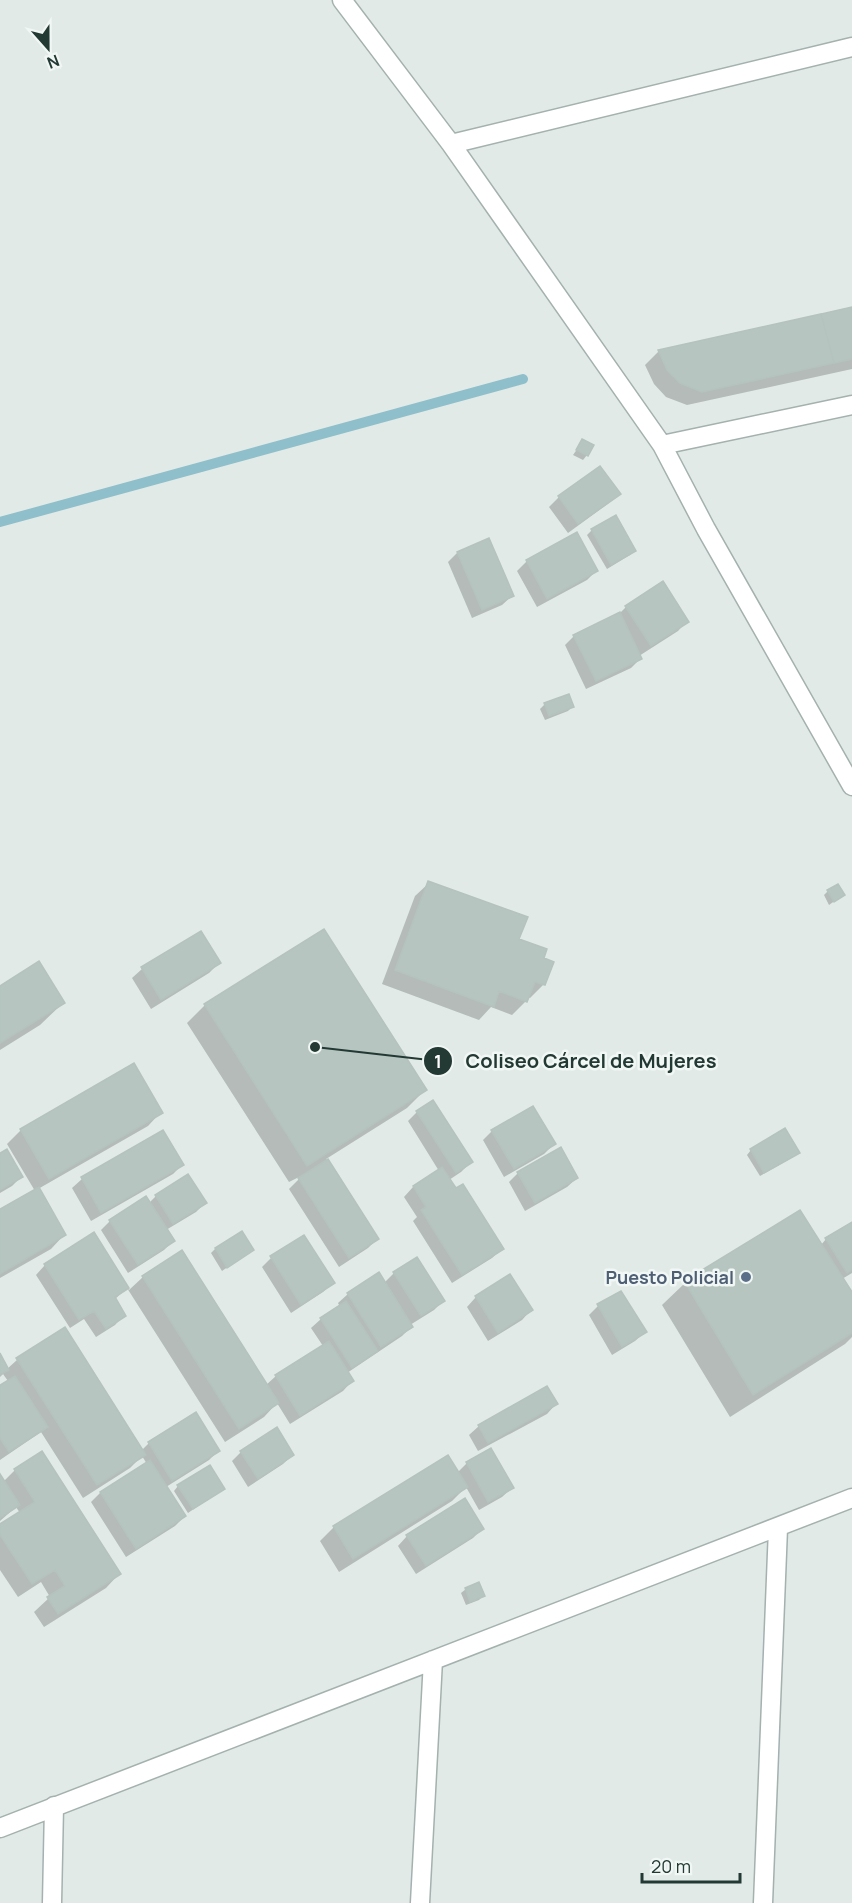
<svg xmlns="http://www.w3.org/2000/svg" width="852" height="1903" viewBox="0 0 852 1903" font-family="Manrope,sans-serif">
	<rect width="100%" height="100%" fill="#e1eae7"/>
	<path fill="#0003" d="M852,309V369L687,405L666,397L654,384L645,365L659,351Z
		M583,441L587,455L583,460L573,455Z
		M600,468L619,494L609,503L568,533L549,507L559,497Z
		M592,530L634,551L630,555L607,569L587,535Z
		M576,534L596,571L587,580L537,607L517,571L527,561Z
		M457,553L512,596L502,605L472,618L448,562Z
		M626,607L687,621L678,631L639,656L640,659L631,668L586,689L565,645L574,636L618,615Z
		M545,704L572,707L568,711L545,720L540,709Z
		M429,883L517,940L542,959L544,984L530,998L528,997L526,1001L512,1015L491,1007L479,1020L382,984L415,896Z
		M828,891L843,895L829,905L824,895Z
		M323,931L425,1090L407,1108L326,1159L377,1239L368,1248L339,1267L289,1189L303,1175L289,1182L187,1023L205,1005Z
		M201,933L219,963L209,973L151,1009L132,978L142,969Z
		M0,987L63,1003L40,1025L0,1050Z
		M161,1112L148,1126L38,1189L64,1235L51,1249L0,1278V1211L35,1191L7,1144L21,1130Z
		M417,1112L471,1162L461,1172L449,1180L502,1249L492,1258L452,1283L413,1221L417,1217L404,1197L413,1187L439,1171L408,1121Z
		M492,1131L554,1144L544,1154L504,1177L483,1140Z
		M163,1132L182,1165L173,1174L91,1221L72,1188L82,1179Z
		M751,1150L798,1152L793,1157L760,1176L747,1155Z
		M0,1155L21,1177L12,1186L0,1193Z
		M518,1173L577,1178L567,1187L525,1211L509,1182Z
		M156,1196L205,1203L196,1212L166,1230L173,1241L164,1250L128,1273L101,1230L110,1221L149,1203Z
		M852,1224V1273L842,1279L852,1295V1337L845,1344L730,1417L662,1305L685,1283L821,1245L826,1239Z
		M94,1235L129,1290L143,1277L266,1385L276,1376L323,1346L311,1328L321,1319L340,1307L338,1303L348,1294L378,1275L384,1283L394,1273L443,1301L434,1310L410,1325L411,1327L402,1336L347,1373L352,1381L343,1391L290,1424L277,1403L264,1417L225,1442L127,1288L114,1300L124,1315L115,1325L96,1337L84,1319L70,1328L36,1275L45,1265Z
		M303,1237L333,1283L323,1292L291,1313L262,1267L271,1258Z
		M215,1249L252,1250L222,1271L211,1253Z
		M476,1297L531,1310L522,1320L488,1341L467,1307Z
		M598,1306L645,1332L635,1341L612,1355L589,1315Z
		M0,1356L7,1369L17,1360L141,1451L149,1443L218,1451L209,1460L166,1487L185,1516L175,1526L126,1557L91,1502L100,1493L147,1464L142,1456L130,1468L83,1498L41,1432L0,1460V1387L8,1381L3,1374L0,1377Z
		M547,1388L556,1404L547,1414L478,1451L469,1435L479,1426Z
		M241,1452L292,1455L283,1464L248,1487L232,1461Z
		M447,1457L457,1473L467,1463L512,1488L502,1497L479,1510L466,1487L452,1501L339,1572L320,1541L334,1527Z
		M15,1470L119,1574L106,1588L44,1627L34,1612L50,1597L41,1582L18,1597L0,1570V1526L20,1513L16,1507L0,1521V1477L3,1482Z
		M178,1486L223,1489L188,1513L174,1491Z
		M482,1529L473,1538L416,1574L398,1546L407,1536Z
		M466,1589L483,1596L479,1600L466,1605L461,1593Z"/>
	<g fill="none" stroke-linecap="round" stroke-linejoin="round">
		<path stroke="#8ebfca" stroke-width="10" d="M0,522L523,379"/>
	</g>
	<path fill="#b7c5c0" stroke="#b4c3be" stroke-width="1.5" d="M852,307V359L834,363L821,314Z
		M821,314L834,363L702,392L680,383L667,370L658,350Z
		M582,439L594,445L588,456L576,450Z
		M600,466L621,494L578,524L558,496Z
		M616,515L636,551L611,565L591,529Z
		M577,532L598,571L547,599L526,560Z
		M489,538L514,596L482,610L457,552Z
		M663,581L689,622L651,646L625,606Z
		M620,612L642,659L596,681L573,635Z
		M569,694L574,707L549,716L544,703Z
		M428,881L528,917L519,939L547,949L544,958L554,962L545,985L535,982L527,1002L499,991L494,1007L395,970Z
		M838,884L845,895L834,902L827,890Z
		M324,929L427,1090L307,1166L204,1004Z
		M201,931L221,963L161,1000L141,967Z
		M39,961L65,1003L0,1043V986Z
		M134,1063L163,1113L49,1179L20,1129Z
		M433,1100L473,1162L456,1173L416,1111Z
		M533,1106L556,1144L514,1169L491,1130Z
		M785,1128L800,1153L764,1173L750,1149Z
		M163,1130L184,1165L101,1213L81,1177Z
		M561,1147L578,1178L535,1203L517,1172Z
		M7,1149L23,1177L0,1190V1153Z
		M328,1159L379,1239L349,1258L298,1178Z
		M442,1167L456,1188L463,1184L504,1249L462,1275L421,1210L426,1207L413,1186Z
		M188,1174L207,1203L173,1224L155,1195Z
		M39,1187L66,1235L0,1274V1209Z
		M146,1196L175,1241L138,1265L109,1220Z
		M800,1210L852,1292V1333L753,1395L684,1281Z
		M852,1222V1270L847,1273L825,1238Z
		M242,1231L254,1250L227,1268L215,1248Z
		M94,1232L129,1288L115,1297L126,1316L106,1329L94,1311L79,1320L44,1264Z
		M304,1235L335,1283L301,1305L270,1256Z
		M182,1250L279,1403L239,1429L142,1276Z
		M417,1257L445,1301L421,1316L393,1272Z
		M379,1272L413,1327L381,1347L347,1293Z
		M510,1274L533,1310L498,1333L475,1296Z
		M621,1291L647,1332L622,1347L597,1304Z
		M346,1301L378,1351L352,1368L320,1318Z
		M65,1327L146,1455L97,1485L16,1358Z
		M329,1341L354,1381L300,1416L275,1375Z
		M0,1353L9,1370L0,1375Z
		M15,1376L48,1427L9,1452L0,1438V1385Z
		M547,1386L558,1404L488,1443L478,1425Z
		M196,1412L220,1451L172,1481L148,1442Z
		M277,1427L294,1455L258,1479L240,1451Z
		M491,1448L514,1488L488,1502L466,1462Z
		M42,1451L121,1574L58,1614L47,1597L65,1586L55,1570L32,1584L0,1535V1524L35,1502L14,1469Z
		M448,1455L468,1487L353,1559L333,1526Z
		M150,1460L186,1516L136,1549L100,1492Z
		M210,1465L225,1489L193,1509L177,1485Z
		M0,1474L20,1505L0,1518Z
		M465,1498L484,1529L426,1566L406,1535Z
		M479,1582L485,1596L470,1602L465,1588Z"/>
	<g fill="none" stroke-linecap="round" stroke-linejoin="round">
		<g stroke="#a4b1ae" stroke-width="21">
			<path id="street" d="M342,0L451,144L662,445L706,529L852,786
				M451,144L852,47
				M662,445L852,405
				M0,1828L852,1498
				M52,1903L54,1806
				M420,1903L433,1660
				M763,1903L778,1528"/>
		</g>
		<use href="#street" stroke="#fff" stroke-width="18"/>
	</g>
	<circle fill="#5c6f8a" stroke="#f1f7f4" stroke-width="2" cx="746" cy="1277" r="6"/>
	<g text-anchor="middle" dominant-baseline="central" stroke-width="5" stroke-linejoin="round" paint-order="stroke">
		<g font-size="18" font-weight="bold" fill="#4e5e75" stroke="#f1f7f4" text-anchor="end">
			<text x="734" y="1277">Puesto Policial</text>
		</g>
	</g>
	<path fill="none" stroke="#233934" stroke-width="2" d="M315 1047L438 1061"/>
	<g fill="#233934" stroke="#f1f7f4" stroke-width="2">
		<circle cx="315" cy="1047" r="6"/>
		<circle cx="438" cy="1061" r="15"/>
	</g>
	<g font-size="18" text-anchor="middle" font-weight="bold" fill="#fff">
		<text x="438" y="1068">1</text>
	</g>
	<g font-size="20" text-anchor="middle" font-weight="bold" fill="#233934" stroke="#f1f7f4" stroke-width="5" stroke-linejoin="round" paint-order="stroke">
		<text x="591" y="1068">Coliseo Cárcel de Mujeres</text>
	</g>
	<g transform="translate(48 48) rotate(159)" stroke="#f1f7f4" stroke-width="4.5" paint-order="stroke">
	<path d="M0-4.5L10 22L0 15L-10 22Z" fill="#233934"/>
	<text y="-9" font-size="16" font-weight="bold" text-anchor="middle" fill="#233934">N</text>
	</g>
	<path d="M642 1873v9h98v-9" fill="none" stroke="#233934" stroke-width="3"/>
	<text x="651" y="1873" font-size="18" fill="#233934" stroke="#f1f7f4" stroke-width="4.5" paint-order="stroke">20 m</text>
</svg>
